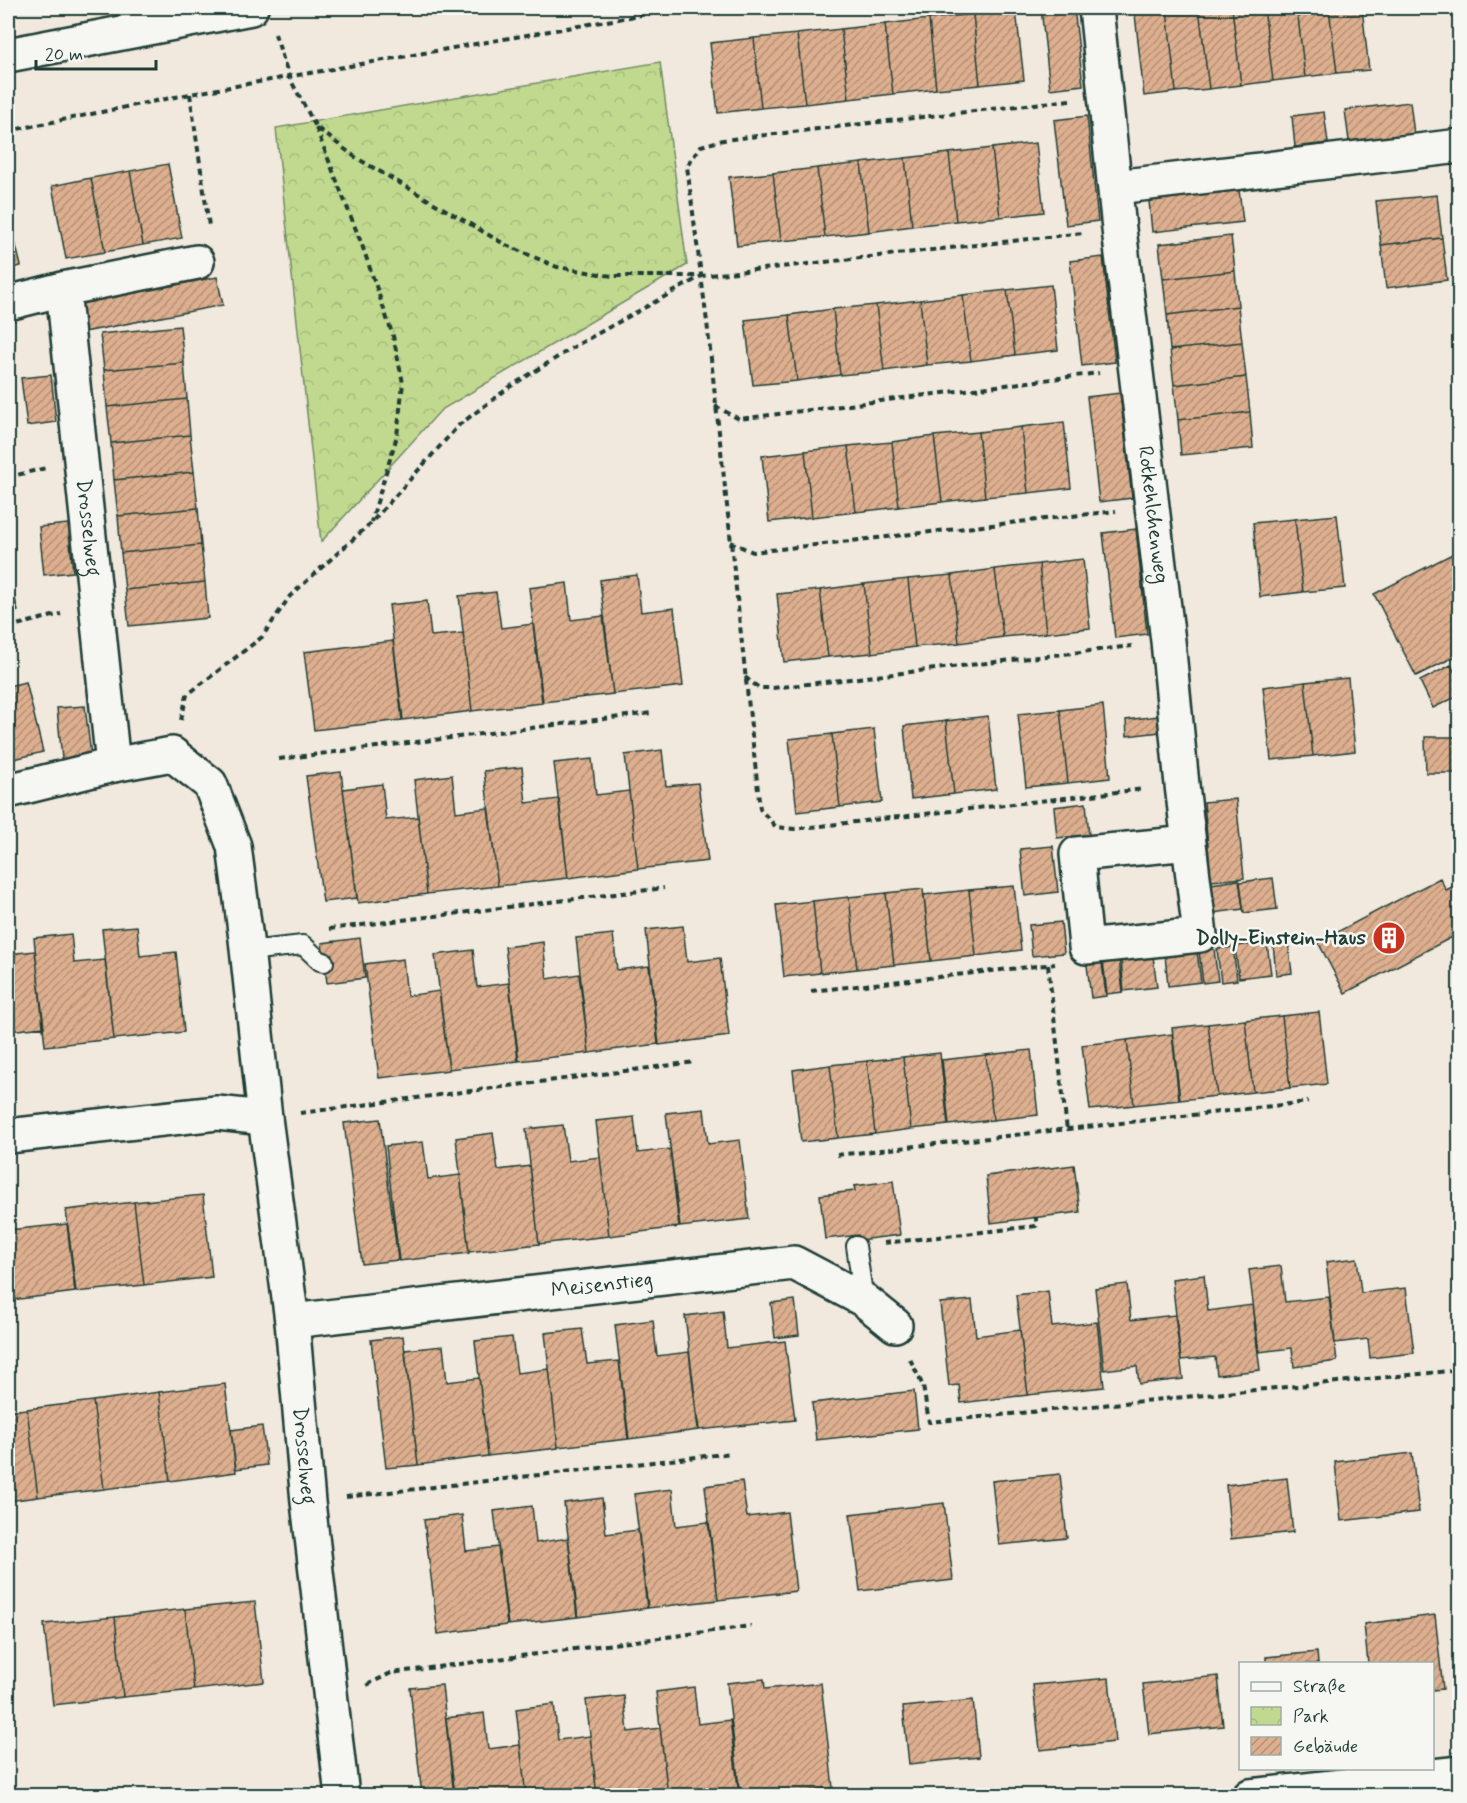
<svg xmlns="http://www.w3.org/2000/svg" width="1467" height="1803" viewBox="0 0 1467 1803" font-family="Mynerve,sans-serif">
	<defs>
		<pattern id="park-crowns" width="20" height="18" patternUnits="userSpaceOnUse" patternTransform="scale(1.5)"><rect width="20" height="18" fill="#c1d98f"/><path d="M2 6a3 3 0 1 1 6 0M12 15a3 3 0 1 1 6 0" fill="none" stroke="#a5bb7c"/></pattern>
		<pattern id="building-hatch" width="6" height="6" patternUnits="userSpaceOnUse" patternTransform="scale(1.5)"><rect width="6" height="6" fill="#deaf8f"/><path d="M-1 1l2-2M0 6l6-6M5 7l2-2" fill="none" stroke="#b39076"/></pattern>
	</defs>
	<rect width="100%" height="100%" fill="#f1e8de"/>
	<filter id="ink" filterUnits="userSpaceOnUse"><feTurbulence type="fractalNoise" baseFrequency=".0167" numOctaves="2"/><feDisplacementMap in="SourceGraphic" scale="12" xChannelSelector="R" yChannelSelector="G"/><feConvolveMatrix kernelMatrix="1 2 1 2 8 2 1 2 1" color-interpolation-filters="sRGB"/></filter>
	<g filter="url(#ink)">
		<path fill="url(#park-crowns)" stroke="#708b62" stroke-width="1.5" d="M660,62L687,265L441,410L321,542L276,128Z"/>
		<path fill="url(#building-hatch)" stroke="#1f3d34" stroke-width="1.5" d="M1041,8H1074L1083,85L1050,89Z
			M1188,8H1199L1209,89L1176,92L1167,10Z
			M1199,8H1232L1241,85L1209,89Z
			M1232,8H1264L1273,81L1241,85Z
			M1264,8H1297L1305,77L1273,81Z
			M1297,8H1329L1337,73L1305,77Z
			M1329,8H1362L1369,70L1337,73Z
			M1016,10L1024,80L980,85L973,14Z
			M1167,10L1176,92L1144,96L1135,14Z
			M973,14L980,85L936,89L929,19Z
			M929,19L936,89L893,94L885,24Z
			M885,24L893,94L849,99L841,29Z
			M841,29L849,99L805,104L797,34Z
			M797,34L805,104L761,108L754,38Z
			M754,38L761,108L718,113L710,43Z
			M1410,102L1414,134L1349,141L1345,110Z
			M1324,112L1328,143L1295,147L1292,116Z
			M1087,116L1098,221L1066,225L1054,120Z
			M1036,143L1044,212L1000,217L992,148Z
			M992,148L1000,217L956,221L949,153Z
			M949,153L956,221L912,226L905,158Z
			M905,158L912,226L869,232L861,163Z
			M861,163L869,232L825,237L817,168Z
			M168,164L182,238L143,245L130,171Z
			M817,168L825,237L781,241L773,173Z
			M130,171L143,245L105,252L91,178Z
			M773,173L781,241L737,246L729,177Z
			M91,178L105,252L66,259L52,186Z
			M1239,190L1243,222L1152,232L1149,201Z
			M1437,195L1442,238L1381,245L1376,201Z
			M8,213L21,266L8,269Z
			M1231,236L1235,271L1163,279L1159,244Z
			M1442,238L1447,280L1386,288L1381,245Z
			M1103,257L1115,362L1082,366L1070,261Z
			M1235,271L1238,306L1167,315L1163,279Z
			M217,277L223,305L84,332L79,303Z
			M1051,285L1058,350L1015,355L1007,290Z
			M1007,290L1015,355L971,361L963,295Z
			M963,295L971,361L927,365L920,300Z
			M920,300L927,365L884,371L876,305Z
			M876,305L884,371L840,375L833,309Z
			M1238,306L1242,342L1170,350L1167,315Z
			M833,309L840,375L797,381L789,315Z
			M789,315L797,381L753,385L745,320Z
			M180,326L184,363L104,370L100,334Z
			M1242,342L1246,377L1174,385L1170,350Z
			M184,363L187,399L107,407L104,370Z
			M51,375L56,422L27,426L21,378Z
			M1246,377L1250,412L1178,420L1174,385Z
			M1120,393L1132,498L1099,502L1087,397Z
			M187,399L190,435L111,443L107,407Z
			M1250,412L1253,448L1181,455L1178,420Z
			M1064,422L1071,488L1028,493L1021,427Z
			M1021,427L1028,493L985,497L978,432Z
			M978,432L985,497L942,502L934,436Z
			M190,435L194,472L114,480L111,443Z
			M934,436L942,502L899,507L892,442Z
			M892,442L899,507L856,512L848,446Z
			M848,446L856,512L812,517L805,451Z
			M805,451L812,517L769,522L762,456Z
			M194,472L198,508L118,516L114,480Z
			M198,508L201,545L121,553L118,516Z
			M1337,515L1345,588L1303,592L1295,519Z
			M1295,519L1303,592L1260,597L1253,523Z
			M68,524L73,572L44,575L39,527Z
			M1136,529L1147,634L1115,638L1103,533Z
			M201,545L205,582L125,590L121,553Z
			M1460,550V654L1416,676L1374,594Z
			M1083,559L1090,628L1046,633L1039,564Z
			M1039,564L1046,633L1003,637L995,569Z
			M995,569L1003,637L959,643L952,575Z
			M8,570L18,611L8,614Z
			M637,575L641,612L674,608L683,686L613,694L600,580Z
			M952,575L959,643L915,647L908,579Z
			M908,579L915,647L872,653L864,584Z
			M205,582L208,618L129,626L125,590Z
			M567,583L571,620L603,616L613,694L543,702L529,588Z
			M864,584L872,653L828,657L820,590Z
			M820,590L828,657L784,662L777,594Z
			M496,592L501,628L533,624L542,703L472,711L459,596Z
			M427,601L431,636L463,633L472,711L403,720L389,605Z
			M393,641L402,720L314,730L304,652Z
			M1451,665L1460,682V695L1433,708L1420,681Z
			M1348,678L1355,751L1313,756L1305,682Z
			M26,682L43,752L10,760L8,751V686Z
			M1305,682L1313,756L1271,760L1263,687Z
			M1103,705L1110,778L1068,783L1060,710Z
			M85,706L91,756L62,759L57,708Z
			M1060,710L1068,783L1026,787L1018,714Z
			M988,716L996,789L954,794L946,721Z
			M1158,716L1160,732L1127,736L1126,720Z
			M946,721L954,794L911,799L904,726Z
			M874,729L882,802L840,807L832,734Z
			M832,734L840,807L797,812L789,739Z
			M1425,737H1460V773H1426Z
			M662,750L666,786L698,783L708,861L638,869L625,755Z
			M592,759L596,795L629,791L638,869L568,878L554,763Z
			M522,767L526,803L559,799L568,878L498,886L484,771Z
			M341,772L357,898L323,902L306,776Z
			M452,775L456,812L488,808L498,886L427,894L414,780Z
			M382,784L386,820L418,817L427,894L358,903L343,789Z
			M1236,799L1244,878L1211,881L1204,802Z
			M1086,803L1089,835L1057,838L1054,807Z
			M1053,846L1058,892L1025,896L1020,849Z
			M1273,878L1277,909L1244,913L1240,882Z
			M1440,878L1446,890L1460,883V933L1345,993L1318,942Z
			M1239,880L1243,909L1213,913L1211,884Z
			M1014,886L1021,950L976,956L969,890Z
			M923,889L931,961L894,965L886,893Z
			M969,890L976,956L931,961L924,895Z
			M886,893L894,965L857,969L849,897Z
			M849,897L857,969L820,973L813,901Z
			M813,901L820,973L784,977L776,905Z
			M1061,922L1064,953L1032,956L1029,925Z
			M137,926L140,956L176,952L184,1032L114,1039L102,929Z
			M683,926L687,962L720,958L729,1036L659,1045L646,930Z
			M71,934L74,963L105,960L114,1039L45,1046L34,938Z
			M613,934L617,970L649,966L658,1044L589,1053L576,938Z
			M360,938L365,978L327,983L322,943Z
			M1288,941L1292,973L1276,975L1273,943Z
			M543,942L547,979L579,974L589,1053L519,1061L505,947Z
			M1267,943L1271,974L1239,978L1235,946Z
			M1233,947L1237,980L1221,982L1217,949Z
			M1214,949L1218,981L1203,983L1199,951Z
			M473,950L477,987L509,983L518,1061L449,1069L435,955Z
			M35,951L44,1027L8,1031V954Z
			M1197,951L1201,982L1168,986L1165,955Z
			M1153,956L1157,987L1124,991L1121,960Z
			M403,959L407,996L439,991L449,1070L379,1078L365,964Z
			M1119,959L1123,992L1107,994L1103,961Z
			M1102,963L1106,996L1091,998L1087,965Z
			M1319,1012L1327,1084L1290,1088L1282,1016Z
			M1282,1016L1290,1088L1253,1092L1245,1020Z
			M1245,1020L1253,1092L1217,1096L1208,1024Z
			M1208,1024L1217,1096L1180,1100L1172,1028Z
			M1172,1034L1179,1100L1134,1105L1127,1040Z
			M1127,1040L1134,1105L1090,1110L1082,1045Z
			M1031,1050L1038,1115L993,1120L986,1055Z
			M940,1053L948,1125L911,1129L903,1057Z
			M986,1055L993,1120L949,1125L942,1060Z
			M903,1057L911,1129L875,1134L867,1061Z
			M867,1061L875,1134L838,1138L830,1065Z
			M830,1065L838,1138L801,1142L793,1070Z
			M704,1109L708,1144L740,1140L749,1219L680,1227L666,1113Z
			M634,1117L638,1153L670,1149L679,1227L609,1236L596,1121Z
			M380,1119L398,1260L362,1264L344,1123Z
			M563,1125L568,1161L600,1157L609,1236L539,1244L526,1129Z
			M493,1133L498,1170L530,1166L539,1244L469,1252L456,1138Z
			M423,1142L428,1179L460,1175L469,1253L399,1261L386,1146Z
			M1074,1165L1080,1212L991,1223L986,1176Z
			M893,1181L900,1235L859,1240L858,1235L825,1239L820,1195L855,1191L854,1186Z
			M203,1195L212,1277L144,1285L134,1202Z
			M134,1202L144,1285L76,1292L66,1210Z
			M67,1224L75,1292L12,1300L8,1262V1230Z
			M1357,1258L1361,1293L1406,1288L1414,1353L1370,1358L1368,1339L1335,1343L1326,1262Z
			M1281,1266L1285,1302L1329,1297L1337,1361L1294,1367L1292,1348L1259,1352L1249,1270Z
			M1204,1275L1208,1311L1252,1305L1260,1370L1217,1375L1215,1357L1181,1360L1172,1279Z
			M1127,1284L1131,1320L1175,1315L1183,1379L1139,1384L1137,1366L1104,1370L1095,1288Z
			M1048,1291L1052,1327L1097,1322L1104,1387L1028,1395L1016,1295Z
			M795,1300L799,1335L775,1338L771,1303Z
			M972,1300L976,1336L1020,1330L1028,1395L961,1403L959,1385L949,1386L940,1303Z
			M723,1311L727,1348L785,1341L795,1420L699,1430L685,1316Z
			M653,1320L657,1356L689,1352L698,1430L629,1439L615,1325Z
			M582,1329L587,1364L619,1361L628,1439L558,1447L545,1333Z
			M403,1336L418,1465L386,1468L371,1340Z
			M512,1337L517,1373L549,1369L558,1448L488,1456L475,1341Z
			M443,1346L447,1382L479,1378L488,1456L418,1465L405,1350Z
			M225,1384L236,1472L170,1481L159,1392Z
			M914,1391L918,1429L816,1440L812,1403Z
			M159,1392L170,1481L104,1489L93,1401Z
			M93,1401L104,1489L38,1497L27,1409Z
			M27,1409L38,1497L8,1501V1411Z
			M262,1426L267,1465L236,1469L231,1430Z
			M1412,1453L1419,1512L1341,1521L1335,1462Z
			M1060,1474L1067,1538L999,1545L992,1481Z
			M1287,1478L1293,1532L1231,1539L1226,1485Z
			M742,1481L747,1517L787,1512L796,1591L718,1600L705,1486Z
			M672,1489L676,1526L708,1522L718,1600L648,1608L634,1494Z
			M602,1498L606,1534L638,1530L647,1608L578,1617L564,1503Z
			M944,1503L953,1580L860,1591L850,1514Z
			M532,1506L536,1543L568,1538L577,1617L508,1625L494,1511Z
			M462,1515L466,1551L498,1547L507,1625L438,1634L424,1520Z
			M255,1602L264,1682L194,1690L185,1609Z
			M185,1609L194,1690L123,1697L115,1617Z
			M1435,1615L1443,1689L1432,1690V1664H1368L1364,1624Z
			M115,1617L123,1697L53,1705L44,1624Z
			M1317,1652L1318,1664H1266V1657Z
			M1218,1676L1223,1726L1149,1734L1143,1684Z
			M1109,1678L1115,1742L1040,1750L1033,1685Z
			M764,1679L765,1689L821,1683L833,1788L762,1796H740L727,1683Z
			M442,1685L454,1796H422L410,1688Z
			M694,1687L698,1724L730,1720L739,1796H668L656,1692Z
			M624,1696L628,1732L660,1728L668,1796H597L586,1700Z
			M973,1700L979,1757L909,1764L903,1707Z
			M554,1704L558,1740L590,1736L597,1796H526L516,1709Z
			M484,1713L488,1749L520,1745L526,1796H455L446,1718Z
			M277,1789L278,1796H234V1794Z"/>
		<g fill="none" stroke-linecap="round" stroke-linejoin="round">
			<g stroke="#1f3d34" stroke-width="22">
				<path id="lane" d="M248,951L303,945L320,961L324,962
					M856,1246L864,1300"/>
			</g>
			<g stroke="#1f3d34" stroke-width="38">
				<g id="street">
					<path id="s1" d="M1096,8L1119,229L1168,641L1182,785L1200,935L1086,947L1077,854L1189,843"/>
					<path d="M8,55L251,8"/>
					<path d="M1116,187L1460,146"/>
					<path id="s2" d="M63,289L113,765"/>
					<path d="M8,303L63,289L197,262"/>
					<path id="s3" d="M8,791L113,765L172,754L210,784L234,846L246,939L265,1118L292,1321L308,1502L342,1796"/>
					<path d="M8,1136L217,1113L265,1118"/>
					<path id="s4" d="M292,1321L794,1263L864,1300L895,1325"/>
					<path d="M1250,1796L1460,1773"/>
				</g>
			</g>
			<path stroke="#1f3d34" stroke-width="4" stroke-dasharray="6 4.5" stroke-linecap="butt" d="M275,34L289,77L316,127L355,157L506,245L557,267L612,276H701L1083,233
				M190,94L209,226
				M1070,100L723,140L701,146L687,166L707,322L760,809L776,827L794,829L1144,789
				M316,128L362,245L393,336L403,383L397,436L371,522
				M8,131L190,94L681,8
				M715,406L739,419L1099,373
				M8,477L46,468
				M730,542L753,552L1116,511
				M8,627L61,614
				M745,677L759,688H773L1132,646
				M181,720L187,695L262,637L290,596L370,524L459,425L511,386L577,345L700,277
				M279,759L652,713
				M329,929L664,888
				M1459,933L1460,934
				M1048,965L1067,1130
				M811,991L1055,964
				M300,1113L695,1062
				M837,1155L1308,1102
				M884,1243L1036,1226V1217
				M910,1359L923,1386L929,1422L1460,1370
				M346,1497L732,1453
				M367,1685L391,1673L751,1626
				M8,1750L12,1796"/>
			<use href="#lane" stroke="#f6f6f2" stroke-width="18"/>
			<use href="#street" stroke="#f6f6f2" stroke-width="33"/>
		</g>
	</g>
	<defs>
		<g id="building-disc" transform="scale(1.725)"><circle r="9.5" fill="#c8321e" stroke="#f6f6f2"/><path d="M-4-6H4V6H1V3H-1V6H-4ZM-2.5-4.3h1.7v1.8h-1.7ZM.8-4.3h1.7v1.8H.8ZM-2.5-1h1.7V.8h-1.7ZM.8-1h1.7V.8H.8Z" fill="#fff"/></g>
	</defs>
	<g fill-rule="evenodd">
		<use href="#building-disc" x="1389" y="938"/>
	</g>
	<g text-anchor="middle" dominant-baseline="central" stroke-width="5" stroke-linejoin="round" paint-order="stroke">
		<g font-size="21" fill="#1f3d34" stroke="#f6f6f2">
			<text stroke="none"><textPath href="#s1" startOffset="510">Rotkehlchenweg</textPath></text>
			<text stroke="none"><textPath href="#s2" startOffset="240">Drosselweg</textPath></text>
			<text stroke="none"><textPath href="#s4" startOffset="312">Meisenstieg</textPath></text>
			<text stroke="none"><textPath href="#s3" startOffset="897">Drosselweg</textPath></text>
		</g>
		<g font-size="21" font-weight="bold" fill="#1f3d34" stroke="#f6f6f2" text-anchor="end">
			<text x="1366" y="938">Dolly-Einstein-Haus</text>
		</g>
	</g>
	<rect width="1467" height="1803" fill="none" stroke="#f6f6f2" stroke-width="30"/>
	<rect x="15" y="15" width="1437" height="1773" fill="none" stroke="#1f3d34" stroke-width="2" filter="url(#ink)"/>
	<rect x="1239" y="1662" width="195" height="108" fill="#f6f6f2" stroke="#a0aca6" stroke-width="1.5"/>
	<rect x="1251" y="1682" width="30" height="9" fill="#f6f6f2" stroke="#a0aca6" stroke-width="1.5"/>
	<text x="1293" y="1692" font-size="18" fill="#1f3d34">Straße</text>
	<rect x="1251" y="1707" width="30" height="18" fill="url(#park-crowns)" stroke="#a0aca6" stroke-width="1.5"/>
	<text x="1293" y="1722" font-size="18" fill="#1f3d34">Park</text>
	<rect x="1251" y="1737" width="30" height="18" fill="url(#building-hatch)" stroke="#a0aca6" stroke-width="1.5"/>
	<text x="1293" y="1752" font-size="18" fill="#1f3d34">Gebäude</text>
	<path d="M36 60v9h120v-9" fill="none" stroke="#1f3d34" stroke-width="3"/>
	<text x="45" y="60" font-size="18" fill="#1f3d34" stroke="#f6f6f2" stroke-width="4.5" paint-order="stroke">20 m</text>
</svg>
